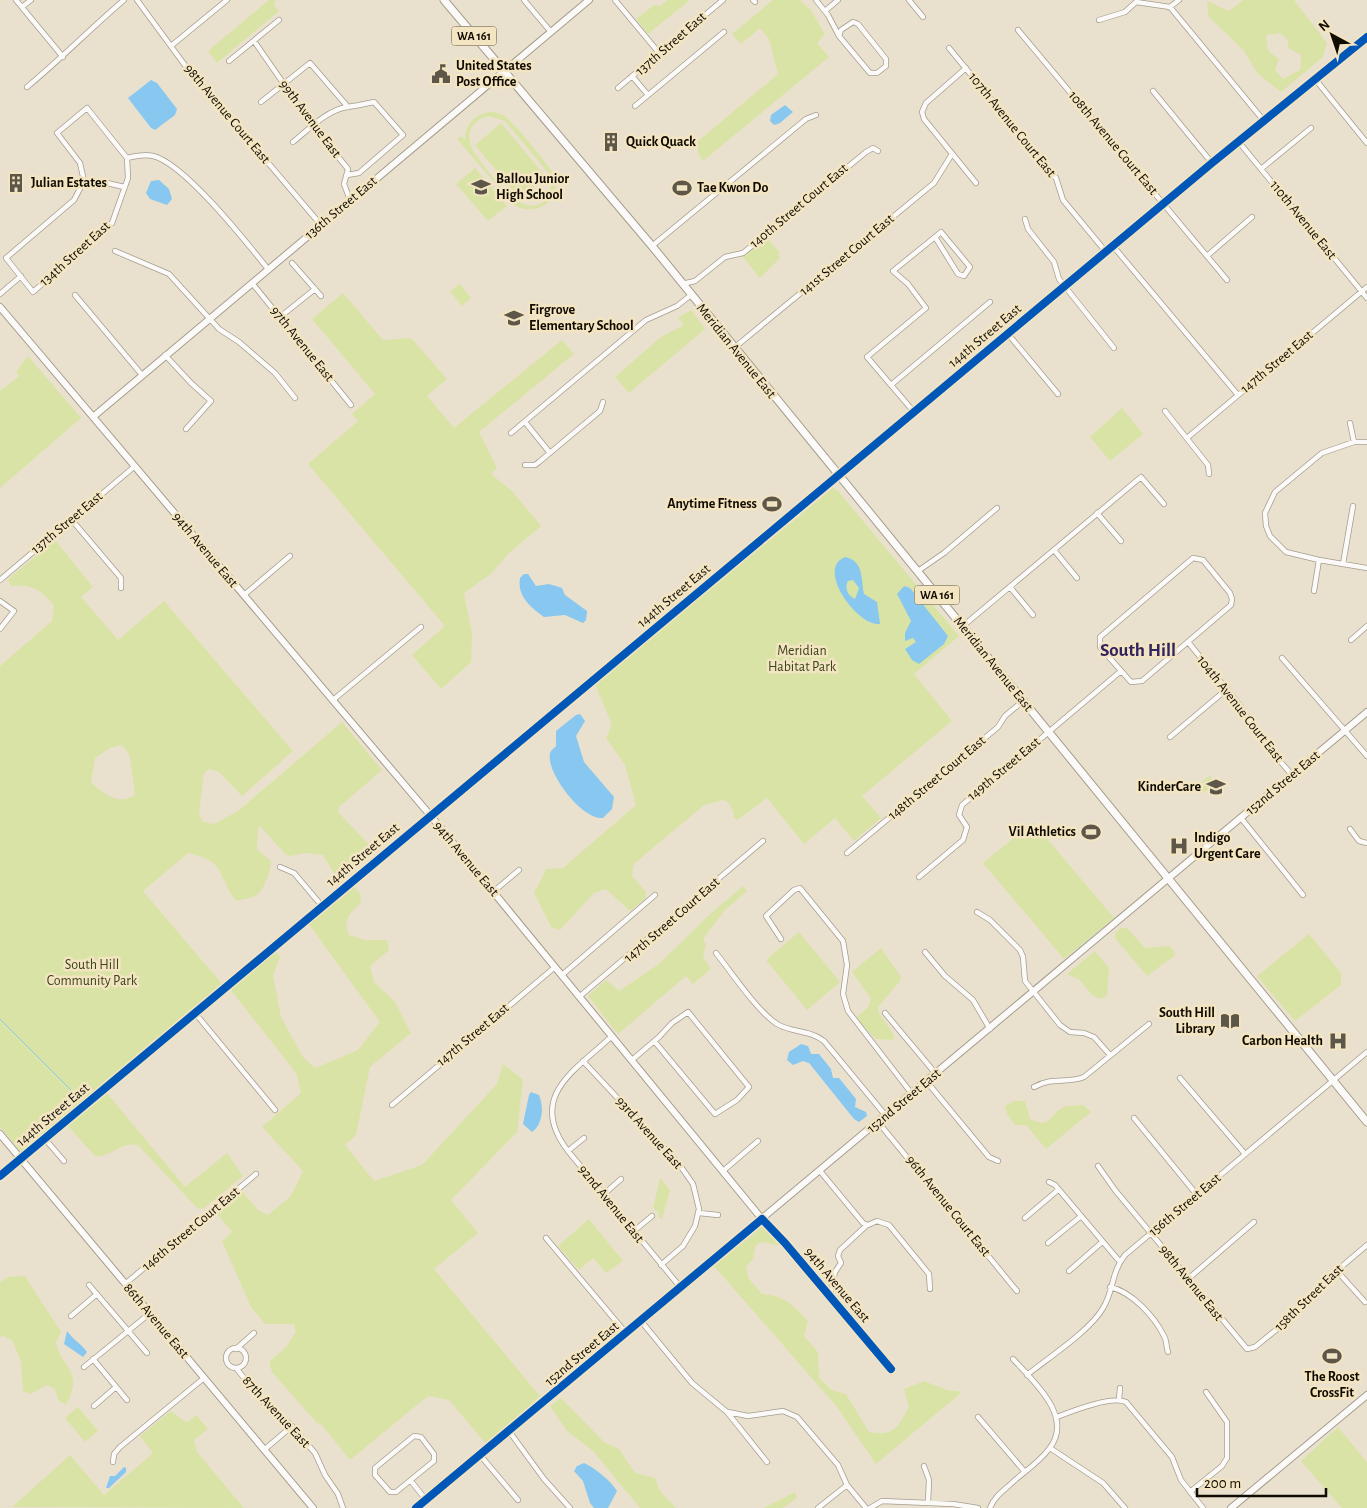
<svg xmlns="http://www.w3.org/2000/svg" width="1367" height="1508" viewBox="0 0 1367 1508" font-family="'Alegreya Sans',sans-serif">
	<rect width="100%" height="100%" fill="#e9e1cd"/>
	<path fill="#dae3a6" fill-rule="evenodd" d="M269,0H275L274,5L279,11L217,63L208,51Z
		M667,0H690L648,34L636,19L654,5L660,6Z
		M773,0H800L810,9L825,34L817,43L829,57L703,161L698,152V141L778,74L769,39L760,28L741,44L732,34Z
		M1243,0H1294L1327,43L1323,57L1281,92L1258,74L1244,51L1208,16L1207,1L1229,11ZM1280,33L1288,40V48L1301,55L1300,70L1283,79L1275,70L1279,59L1268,51L1266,35Z
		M493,112C498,113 503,114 507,118C516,126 552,167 555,178C561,203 532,218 513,204L457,139L461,136L465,140C465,124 476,112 493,112ZM489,116L505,121L549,174C552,182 552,192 546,199C522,225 484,166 472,149C465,134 472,119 489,116Z
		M501,123L546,177L520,199L475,145Z
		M475,168L507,206L488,221L456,184Z
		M763,239H768L780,253L777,255L780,258L760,278L742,256Z
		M460,284L471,298L462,306L450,291Z
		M343,293L383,340L411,338L447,379L427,396L454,428L562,340L574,354L479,432L497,468L491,474L512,491L541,526L508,554L492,573L464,593L472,634L471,662L441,689L412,655L445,626L308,464L358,421L352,414L375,394L312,319Z
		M691,310L705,329L629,393L615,377L661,337L684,325L678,318Z
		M28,356L81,418L0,488V391L19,376L16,372Z
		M1122,408L1143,434L1110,461L1090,437Z
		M833,488L838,491L959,636L914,674L952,721L862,796L881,818L854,841L835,818L804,844L767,798L737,820L733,817L734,813L728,802L723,800L704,805L634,864L632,876L646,892L645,899L630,911L606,889L594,893L560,930L551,927L534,893L546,869L563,868L636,805L625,765L606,738L612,725L595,684Z
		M55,540L93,587L81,597L118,640L164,601L293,751L242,796L219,772L209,769L204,773L199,814L203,822L214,824L238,811L342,722L382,770L339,807L338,812L375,851L345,877L334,873L323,855L305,853L290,856L285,854L260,826L258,828L257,849L271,861C271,870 264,890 257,895C251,899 242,899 236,901C217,875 226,861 188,853L143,891L222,984L21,1152L0,1127V666L52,621L54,606C44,591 30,583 11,586L8,579ZM122,745L130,756L135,795C118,806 104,794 91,782L95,758L110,748Z
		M1210,775L1215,784L1204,792L1199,788V784Z
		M1033,822L1114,918L1064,959L983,863Z
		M354,886L360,894L361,903C350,913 342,919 349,935L365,940H387L389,950L370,966L374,982L395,1002L411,1033L370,1067L356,1135L345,1145L374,1181L422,1165L497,1084L503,1064L523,1080L517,1132L451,1200L478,1233L434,1269L540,1396L487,1445L449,1400L428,1396L350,1460L321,1424L317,1423L272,1372L269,1362L286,1347L296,1332L294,1324H265L251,1307L222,1241L232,1232L216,1213L242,1191L258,1210L268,1215L290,1197L303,1171L262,1127L301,1093L297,1074L229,988L275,950L280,957L273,976L281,1017L303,1057L315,1068L358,1050L380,1022L308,923Z
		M743,886L747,891L725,910L703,939L706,944L703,957L711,969L693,984L686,976L618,1034L588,996L606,980L619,991L659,964L709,915Z
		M1121,928H1127L1145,948L1170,946L1175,953L1174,956L1147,976L1115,938L1116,932Z
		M799,932L840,982L807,1010L766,960Z
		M1309,934L1341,973V985L1295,1021L1257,976Z
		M881,948L901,977L900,981L878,1007L879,1013L894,1035V1040L876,1039L858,1021L857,1017L868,1007L871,999L852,972Z
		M1095,951L1109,968L1107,996L1099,999L1092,995L1080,980L1067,974Z
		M106,1092L185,1187L227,1153L243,1176L203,1209L197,1208L139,1146C122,1139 112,1158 95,1156L67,1125Z
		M1014,1101H1025L1030,1119C1051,1129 1048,1116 1062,1108C1067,1105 1077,1106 1083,1105L1091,1112L1046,1149L1026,1125H1015L1007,1114L1005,1106Z
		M660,1178L670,1190L662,1219L659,1218L658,1212L653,1208Z
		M589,1219L623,1261L606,1273L593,1258L579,1270L558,1246Z
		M764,1225L782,1246L762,1242L756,1245L753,1259L746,1267L749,1279L762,1294C783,1295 795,1306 808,1321L804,1336L818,1352L819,1378L832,1390L846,1394L869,1432C894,1437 898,1427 909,1407L904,1389L924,1381L947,1390L962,1392L876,1464L837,1407L714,1266Z
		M25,1276L61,1332L56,1343C63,1370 84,1371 66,1405L59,1401L55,1389L47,1385L30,1394L23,1391L21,1362L12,1340L3,1336L0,1337V1282L8,1277Z
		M561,1398L604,1442L619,1449L635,1473L655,1478L660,1491L676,1508H640L593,1451L567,1431L550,1406Z
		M78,1407L98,1431L85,1442L65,1418Z
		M171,1411L187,1423L196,1415L208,1429L194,1440L197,1452L244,1508L12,1507L70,1455L104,1495L153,1453L140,1436Z
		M1338,1427L1367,1462V1508H1342L1301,1461Z
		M795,1492L797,1498L783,1508H764Z"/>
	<path fill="#88c7ef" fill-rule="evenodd" d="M151,80L157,83L177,109L175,115L155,130L151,128L128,98Z
		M785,105L793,112L780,123L774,125L770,121L771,115Z
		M159,180L169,189L172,199L167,205L150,199L146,193L151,181Z
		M845,557C864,561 861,579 864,594L877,602L880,624C858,627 815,569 845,557ZM853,580L859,588L855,599C848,596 844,588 848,581Z
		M524,574H528L536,586L549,584L562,588L565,595L587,611L586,620L583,623L565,615L544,617C530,607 517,596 520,578Z
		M904,586L910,588L948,636L944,644L919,664L912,660L905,649L916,642L913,638L905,641V633L911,621L897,594Z
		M580,714L585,721L576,736L584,762L614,797L612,809L603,818C582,821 542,768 551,751C552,749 555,748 556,746V731L576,715Z
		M801,1044L808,1046L811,1054H819L831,1069L833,1078H839L856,1099L855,1107L866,1112L867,1116L859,1122L854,1119L809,1063L803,1061L793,1065L787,1060L789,1052Z
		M531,1092L539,1095C544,1107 543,1124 532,1132L523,1124L529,1095Z
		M67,1331C73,1340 81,1343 87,1352L83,1357L64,1344Z
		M584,1463C595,1468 611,1481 617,1491L608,1508H594L590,1503L583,1481L574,1471L577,1466Z
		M124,1467L126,1468V1472L109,1488H106L110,1476H115Z"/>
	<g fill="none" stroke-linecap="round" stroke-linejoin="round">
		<path stroke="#88c7ef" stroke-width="1" d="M0,1019L74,1093"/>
		<g stroke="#a39d8e" stroke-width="6">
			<path id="street" d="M16,0L63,57
				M137,0L184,64L321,225
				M524,0L551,32
				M615,0L660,54
				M753,0L755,2
				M816,0L828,15L839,36L870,73H877L886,66V59L858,24L853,22L841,30L839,36
				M909,0L923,17
				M22,7L31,0
				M1170,7L1264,121
				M825,11L838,0
				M1099,20L1125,12L1136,2L1170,7L1179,0
				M1018,30L1227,280
				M254,41L313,126L348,169L344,184L350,200
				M171,46L227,0
				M949,48L1056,178L1063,200L1106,252
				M229,61L279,20
				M966,68L926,103L922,112L924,119L976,183
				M632,76L648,95
				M1315,79L1367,143
				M27,87C61,59 91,28 124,0
				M618,88L723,0
				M1153,91L1212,163
				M261,102L310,63L348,107
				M635,106L724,32
				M1238,141L1367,298
				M293,142C308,130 327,110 347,107C356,106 365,104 374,102L403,135L359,173L347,175
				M1261,169L1311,128
				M84,181L74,200L6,258L33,292L112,223L128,178L127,158
				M124,187L103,182L84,181L80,163L57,133L87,108L127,158C135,156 145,154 153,156C184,163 247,243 268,269
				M1025,219L1028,229L1054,262L1059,279L1114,348
				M652,246L806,119L816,115
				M1113,246L1238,395
				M115,251L169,274L219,329L239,342L275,373L295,398
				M1207,256L1252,217
				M292,263L321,296
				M252,283L351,405
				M682,284L695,281L725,257L743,253L866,152L873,148L878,151
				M0,294L21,276
				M75,295L142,375
				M280,317L315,289
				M1008,334L1058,394
				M734,348L934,183L952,154
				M165,355L191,383L211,401L186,429
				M891,385L990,302
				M1165,411L1208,465L1209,474
				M914,412L867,357L926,308L908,284L893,271L935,237L941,232L970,267L964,276L958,274L935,237
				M525,422L550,453
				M1350,423L1354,442
				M511,433L646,320L677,306L691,295
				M1187,438L1367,287
				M1367,442H1354L1322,453L1275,492L1265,513L1266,526L1270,536L1286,552L1319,560L1367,568
				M525,465H535L539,462L600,411L603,402
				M1097,513L1121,541
				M71,519L121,578V588
				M1054,550L1077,578
				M1193,558L1203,560L1230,593L1232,599L1231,605L1142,681L1131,682L1100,647V637Z
				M1343,564L1353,506
				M918,571L944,553L997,508
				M0,580L135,466
				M1010,587L1033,615
				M1314,591L1319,560
				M244,595L290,556
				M0,601L14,611L0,629
				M963,626L1141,477L1164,504
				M1351,640L1367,626
				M1188,642L1241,707L1255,732L1292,775
				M1282,658L1367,756
				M333,700L421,627
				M1170,737L1227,689
				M1241,818L1303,895
				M1350,829L1359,841L1367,843
				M847,853L998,727L1005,716L1023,701
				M280,867L294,873L322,906
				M919,877L963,840L967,827L959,815L962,805L1121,671
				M493,892L519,870
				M977,912L990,920L1020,950L1023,957L1025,981L1060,1025L1070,1032L1084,1033L1094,1037L1110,1055
				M781,939L766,916L794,890L800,888L843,941L847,965L843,994L848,1011L912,1094
				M925,952L945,976L973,1000L990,1029
				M716,953C732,973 757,1011 777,1024C793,1033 810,1030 824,1041L886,1116
				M562,975L655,895
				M579,997L763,841
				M195,1013L275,1110
				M885,1013L936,1074
				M612,1036C576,1070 526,1096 568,1151L681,1288
				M632,1060L659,1037L672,1023L688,1012L749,1087L737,1100L715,1114L655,1042
				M583,1061L679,1164L693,1184L699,1209L695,1226L683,1246L661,1265
				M1180,1078L1245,1154
				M927,1082L989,1157L998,1161
				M1034,1087C1054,1076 1067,1084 1084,1077L1149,1024
				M392,1105L555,967
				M1134,1118L1197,1195
				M878,1122L1017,1291
				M45,1139L64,1161
				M568,1151L584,1138
				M1098,1166L1115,1190L1247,1349L1255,1347L1298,1312L1334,1273L1367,1245
				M723,1171L758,1141
				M820,1171L863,1223L868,1225L877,1221L889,1225L929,1274L930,1289
				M1049,1182L1055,1185L1120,1262
				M603,1195L621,1179
				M699,1213L718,1215
				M1025,1218L1058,1190
				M762,1219L785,1243L891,1369
				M634,1231L652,1216
				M546,1238L626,1333
				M1048,1243L1080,1217
				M1069,1271L1101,1243
				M1337,1271L1365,1302
				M1188,1279L1254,1222
				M125,1284L256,1174
				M89,1285L147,1353
				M1110,1287C1132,1292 1154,1316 1164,1336C1167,1341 1166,1347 1168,1352
				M830,1296L835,1272L841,1263L838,1256L840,1250L867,1225
				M71,1316L97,1294
				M641,1321L692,1383L727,1412L767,1462
				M226 1358a10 10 0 1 1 20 0a10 10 0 1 1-20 0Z
				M236,1349L254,1333
				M93,1359L127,1400
				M84,1367L149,1314
				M236,1368L268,1408L287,1421L315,1453L325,1475L338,1494L343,1508
				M1027,1375C1048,1358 1091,1330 1103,1308C1114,1291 1111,1272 1125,1255L1367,1052
				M1119,1400L1120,1388
				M94,1406L116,1387
				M728,1412L748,1416L783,1411L797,1417L838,1465L847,1485L866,1508
				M978,1417L1025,1472
				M1057,1417C1072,1411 1112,1395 1126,1402L1172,1457L1181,1480L1203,1508
				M509,1431L544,1479L570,1508
				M414,1436L421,1437L434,1454V1461L396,1492H390L375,1475V1468Z
				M1050,1448L1103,1483L1125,1508
				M264,1450L292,1426
				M480,1455L518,1500
				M113,1462L114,1454L120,1447L204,1378
				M924,1466L929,1480L928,1502
				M411,1481L426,1500
				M1190,1492L1222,1466L1227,1458V1422L1206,1392
				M818,1508L847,1485
				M870,1508L882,1501L953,1504L978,1508
				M990,1508C994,1496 1006,1489 1015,1480C1027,1470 1040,1461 1049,1449C1075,1417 1033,1381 1013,1359"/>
		</g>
		<g stroke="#a39d8e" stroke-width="8">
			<path id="secondary" d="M0,307L430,815L762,1219
				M93,417L589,0
				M0,1134L313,1508
				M0,1176L1212,163L1367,37
				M416,1508L1367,712
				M1231,1508L1367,1395"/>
		</g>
		<g stroke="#a39d8e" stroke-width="9">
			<path id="primary" d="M444,0L652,246L1367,1122"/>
		</g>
		<use href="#street" stroke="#fcfaf8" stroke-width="4.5"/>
		<use href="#secondary" stroke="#fcfaf8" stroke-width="6"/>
		<use href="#primary" stroke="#fcfaf8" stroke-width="7"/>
		<g stroke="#f4e5c2" stroke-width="11">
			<path id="cycleway" d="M0,1176L1212,163L1367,37
				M416,1508L762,1219L785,1243L891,1369"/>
		</g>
		<use href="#cycleway" stroke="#0057b8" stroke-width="8"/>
	</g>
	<defs>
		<g id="civic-bare" transform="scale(1.5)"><path d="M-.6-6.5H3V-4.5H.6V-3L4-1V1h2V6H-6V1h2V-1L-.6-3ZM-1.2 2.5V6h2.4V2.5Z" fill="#5d5749" stroke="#f4e5c2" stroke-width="2.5" paint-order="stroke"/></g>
		<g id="building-bare" transform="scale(1.5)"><path d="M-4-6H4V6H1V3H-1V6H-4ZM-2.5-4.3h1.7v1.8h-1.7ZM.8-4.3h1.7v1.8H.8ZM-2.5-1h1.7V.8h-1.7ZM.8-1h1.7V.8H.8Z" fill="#5d5749" stroke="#f4e5c2" stroke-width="2.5" paint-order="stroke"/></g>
		<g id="school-bare" transform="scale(1.5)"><path d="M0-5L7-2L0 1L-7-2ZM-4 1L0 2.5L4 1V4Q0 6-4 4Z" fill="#5d5749" stroke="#f4e5c2" stroke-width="2.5" paint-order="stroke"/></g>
		<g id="stadium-bare" transform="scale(1.5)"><path d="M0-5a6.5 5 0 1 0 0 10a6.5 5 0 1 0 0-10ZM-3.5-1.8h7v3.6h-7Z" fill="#5d5749" stroke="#f4e5c2" stroke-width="2.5" paint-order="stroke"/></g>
		<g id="hospital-bare" transform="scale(1.5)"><path d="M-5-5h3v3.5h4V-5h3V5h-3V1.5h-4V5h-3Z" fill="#5d5749" stroke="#f4e5c2" stroke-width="2.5" paint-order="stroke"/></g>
		<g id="library-bare" transform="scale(1.5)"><path d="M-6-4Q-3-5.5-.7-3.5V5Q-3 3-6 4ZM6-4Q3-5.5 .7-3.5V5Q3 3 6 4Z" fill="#5d5749" stroke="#f4e5c2" stroke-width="2.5" paint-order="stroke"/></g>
	</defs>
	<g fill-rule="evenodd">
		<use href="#civic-bare" x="441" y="74"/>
		<use href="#building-bare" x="611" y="142"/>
		<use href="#building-bare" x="16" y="183"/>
		<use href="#school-bare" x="481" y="187"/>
		<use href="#stadium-bare" x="682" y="188"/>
		<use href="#school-bare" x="514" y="318"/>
		<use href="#stadium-bare" x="772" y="504"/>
		<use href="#school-bare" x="1216" y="787"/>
		<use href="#stadium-bare" x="1091" y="832"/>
		<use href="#hospital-bare" x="1179" y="846"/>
		<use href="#library-bare" x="1230" y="1021"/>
		<use href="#hospital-bare" x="1338" y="1041"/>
		<use href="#stadium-bare" x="1332" y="1356"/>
	</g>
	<g text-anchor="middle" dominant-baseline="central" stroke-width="5" stroke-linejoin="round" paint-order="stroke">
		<g fill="#f4e5c2" stroke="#554d3c" stroke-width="1">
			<rect x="451.5" y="26.5" width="45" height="19" rx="4"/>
			<rect x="914.5" y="585.5" width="45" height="19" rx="4"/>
		</g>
		<g font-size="12" font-weight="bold" fill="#110c02">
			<text x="474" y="36">WA 161</text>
			<text x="937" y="595">WA 161</text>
		</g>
		<g font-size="14" fill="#110c02" stroke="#f4e5c2">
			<text transform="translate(671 44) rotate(-41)">137th Street East</text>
			<text transform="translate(227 114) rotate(50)">98th Avenue Court East</text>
			<text transform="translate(310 119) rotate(53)">99th Avenue East</text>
			<text transform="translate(1012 125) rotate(51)">107th Avenue Court East</text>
			<text transform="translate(1113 143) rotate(50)">108th Avenue Court East</text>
			<text transform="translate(799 206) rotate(-40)">140th Street Court East</text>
			<text transform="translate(341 208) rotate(-40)">136th Street East</text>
			<text transform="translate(1303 220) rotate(51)">110th Avenue East</text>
			<text transform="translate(75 254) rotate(-42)">134th Street East</text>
			<text transform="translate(847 255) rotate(-40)">141st Street Court East</text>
			<text transform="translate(985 336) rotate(-40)">144th Street East</text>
			<text transform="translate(302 344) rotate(51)">97th Avenue East</text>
			<text transform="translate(736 351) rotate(51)">Meridian Avenue East</text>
			<text transform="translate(1277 362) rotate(-40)">147th Street East</text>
			<text transform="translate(67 523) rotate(-40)">137th Street East</text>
			<text transform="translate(205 550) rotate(50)">94th Avenue East</text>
			<text transform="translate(674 596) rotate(-40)">144th Street East</text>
			<text transform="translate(993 664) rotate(51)">Meridian Avenue East</text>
			<text transform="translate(1240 709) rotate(52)">104th Avenue Court East</text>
			<text transform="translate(1004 769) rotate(-40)">149th Street East</text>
			<text transform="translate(937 778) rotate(-40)">148th Street Court East</text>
			<text transform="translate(1283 783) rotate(-40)">152nd Street East</text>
			<text transform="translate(363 855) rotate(-40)">144th Street East</text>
			<text transform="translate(466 859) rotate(50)">94th Avenue East</text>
			<text transform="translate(672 920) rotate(-41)">147th Street Court East</text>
			<text transform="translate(473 1035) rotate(-40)">147th Street East</text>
			<text transform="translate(904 1101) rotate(-40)">152nd Street East</text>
			<text transform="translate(53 1115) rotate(-40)">144th Street East</text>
			<text transform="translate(649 1133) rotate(48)">93rd Avenue East</text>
			<text transform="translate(611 1204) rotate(51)">92nd Avenue East</text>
			<text transform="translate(1185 1205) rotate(-40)">156th Street East</text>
			<text transform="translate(948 1206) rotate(51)">96th Avenue Court East</text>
			<text transform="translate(191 1229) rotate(-40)">146th Street Court East</text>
			<text transform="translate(1191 1283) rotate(51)">98th Avenue East</text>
			<text transform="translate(837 1285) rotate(50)">94th Avenue East</text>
			<text transform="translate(1309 1298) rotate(-44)">158th Street East</text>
			<text transform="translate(156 1321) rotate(50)">86th Avenue East</text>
			<text transform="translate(582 1354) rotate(-40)">152nd Street East</text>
			<text transform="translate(276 1412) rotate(47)">87th Avenue East</text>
		</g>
		<g font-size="14" font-weight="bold" fill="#110c02" stroke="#f4e5c2" text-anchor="start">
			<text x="456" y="66">United States<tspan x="456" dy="16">Post Office</tspan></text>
			<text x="626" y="142">Quick Quack</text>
			<text x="496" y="179">Ballou Junior<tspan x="496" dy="16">High School</tspan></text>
			<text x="31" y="183">Julian Estates</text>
			<text x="697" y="188">Tae Kwon Do</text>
			<text x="529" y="310">Firgrove<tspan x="529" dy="16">Elementary School</tspan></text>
			<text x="757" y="504" text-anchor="end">Anytime Fitness</text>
			<text x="1201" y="787" text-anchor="end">KinderCare</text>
			<text x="1076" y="832" text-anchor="end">Vil Athletics</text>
			<text x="1194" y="838">Indigo<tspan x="1194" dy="16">Urgent Care</tspan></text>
			<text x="1215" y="1013" text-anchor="end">South Hill<tspan x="1215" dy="16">Library</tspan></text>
			<text x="1323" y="1041" text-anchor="end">Carbon Health</text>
			<text x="1332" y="1377" text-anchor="middle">The Roost<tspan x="1332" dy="16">CrossFit</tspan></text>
		</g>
		<g font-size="14" fill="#3a431a" stroke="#f4e5c2">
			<text x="802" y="651">Meridian<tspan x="802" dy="16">Habitat Park</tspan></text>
			<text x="92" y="965">South Hill<tspan x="92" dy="16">Community Park</tspan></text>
		</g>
		<g font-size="19" font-weight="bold" fill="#32245e" stroke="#f4e5c2">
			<text x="1138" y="650">South Hill</text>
		</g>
	</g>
	<g transform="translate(1332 35) rotate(320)" stroke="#f4e5c2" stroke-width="4" paint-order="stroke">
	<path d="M0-4L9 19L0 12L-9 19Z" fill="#110c02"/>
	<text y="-8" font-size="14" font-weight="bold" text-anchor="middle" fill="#110c02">N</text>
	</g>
	<path d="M1197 1488v8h129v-8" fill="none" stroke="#110c02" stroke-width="2.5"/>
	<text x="1204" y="1488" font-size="15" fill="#110c02" stroke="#f4e5c2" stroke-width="4" paint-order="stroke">200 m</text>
</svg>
